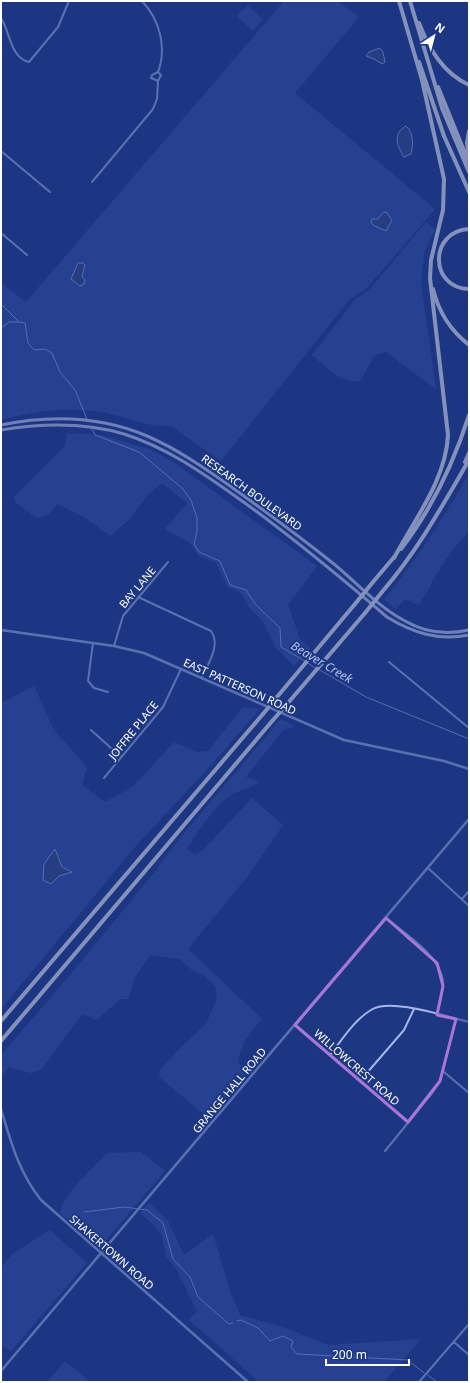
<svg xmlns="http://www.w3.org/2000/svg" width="470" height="1383" viewBox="0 0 470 1383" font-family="'Noto Sans',sans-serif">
	<rect width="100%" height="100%" fill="#1d3783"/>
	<path fill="#314fa1" d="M284,1H337L359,17L295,93L435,209L367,288L350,299L221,461L171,426C147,428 125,416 102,412C66,406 35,411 1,420V283L26,302Z
		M247,5L263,19L253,31L237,16Z
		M426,222L435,229L424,253L421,282L436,389L386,352L375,355L360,381C343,385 325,366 312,355L355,300L371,288Z
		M67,433L101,435L149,449L173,462L317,566L288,605L300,639L310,648L294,666L276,648L263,622L249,607L241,593L228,587L216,563L199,556L189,542L165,529L187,503L162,483L148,495L129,520L110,536L87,519L57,504L48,515L37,518L16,503L14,497L65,446Z
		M469,473V532C447,552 434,580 419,605L405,599L396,609L384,600C415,560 445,518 469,473Z
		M34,686L54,730L87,767L82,785L105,802L134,786L174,742L196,752L208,751L243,707L260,709L211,765L135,847L1,1009V703Z
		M281,719L295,726L283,730L246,777L259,782C249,789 238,790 228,797C215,805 196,835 187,849L195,855L203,850L252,798L283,825L248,876L188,949L262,1019C250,1033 241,1043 238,1062L248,1073L211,1119L208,1121L205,1115L159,1077L160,1070L181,1047L206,1024L217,999L216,988L206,977L192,970L180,959L150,955L135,977L128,999H120L97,1020L82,1014L41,1070L31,1073L9,1067L3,1074L1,1072V1055L75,969L153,874L179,839Z
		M141,1152L165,1171L100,1247L60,1213C61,1196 95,1166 107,1153Z
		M149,1203L168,1221L184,1255L213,1234L231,1294L240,1315L283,1327L328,1345L421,1339L384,1382H259L189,1320L197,1311L175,1267L166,1257L162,1236L153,1224L140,1213Z
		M50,1230L87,1263L11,1351L1,1345V1268L12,1254Z
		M65,1361L90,1382H47Z"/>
	<path fill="#32467f" stroke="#97afec" d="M380,48L383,52L385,62L382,64L374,59L366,56L369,52Z
		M406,126C414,132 413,146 411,154L404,157C397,146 392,134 406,126Z
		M384,212L387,213L392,220L386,231L373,225L371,222L372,219H378Z
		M78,263H83L85,265L82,277L85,280L84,284L80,286L71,279Z
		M55,849L62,867L72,872L59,876L51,884L43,880L44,864Z"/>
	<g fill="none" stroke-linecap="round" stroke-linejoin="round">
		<path stroke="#97afec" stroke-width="1" d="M1,304L19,322L25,323L28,343L34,350L45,349L52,353L60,372L75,390L87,419
			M1,328L9,322H18
			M92,429L95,435L139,452L182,488L191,500L197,518V532L194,544L199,552L220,561L230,585L246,590L256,605L280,628L281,647L305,661
			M308,663L315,668
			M318,669L366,697L469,739
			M84,1212L124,1207L147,1210L163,1223L173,1259L190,1277L198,1297L229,1324L233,1323
			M237,1321L241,1320L258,1328L270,1341L283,1336L293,1341L291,1347L297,1354L408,1360L424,1373
			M428,1375L437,1382"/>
		<path stroke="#a3b7ea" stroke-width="2" d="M142,1C160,20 167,48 158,72L152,75L151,78L158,81L161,75L158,72
			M1,18C10,31 10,58 29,62L58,27L69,1
			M1,151L50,192
			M92,182L153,109L157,99L158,81
			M1,233L27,255
			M138,597L211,631C221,645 208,664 202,677
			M93,643L88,681L94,688L108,692
			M114,646L123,616L168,562
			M389,662L469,728
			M91,730L121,757
			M104,778L163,707L181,669
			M428,868L469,906
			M462,899L469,891
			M386,918C404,933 441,956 443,981C444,992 439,1004 437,1015
			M295,1025L408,1122
			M330,1055C342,1040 354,1020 371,1010C390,997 447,1017 469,1022
			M444,1072L469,1093
			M360,1081L404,1030L414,1009
			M385,1151L433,1092L440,1081L456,1019
			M454,1342L469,1355
			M419,1382L469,1324"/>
		<path stroke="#a3b7ea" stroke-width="2.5" d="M1,630L114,646L144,653L344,740L444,761L469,769
			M1,1109C11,1142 19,1173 41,1200L248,1382
			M1,1371L469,819"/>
		<path stroke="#cfd9f7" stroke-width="3" d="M1,425C50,415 100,416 147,436C177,449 203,467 230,486C265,511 300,537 334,564C357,583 378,607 405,621C424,632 447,635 469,630
			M1,430C43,423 83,422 124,434C165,447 200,471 235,496C288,533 338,575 387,617C413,633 438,641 469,635"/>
		<path stroke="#fff" stroke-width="4" d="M410,1L442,108L469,172
			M419,23C429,49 443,73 469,85
			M419,62L444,136L469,192
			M438,87L469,163
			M469,158L467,143L469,131
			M469,229C429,231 429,288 469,289
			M433,289C439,313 450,330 469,345
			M465,462L469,453
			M401,549C431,510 454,462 469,415
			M394,558C414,520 446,480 448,435L430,278L431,260L443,210L444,179L422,80L399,1
			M373,582L395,556
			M382,592C418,550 441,508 469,460
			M277,697L355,604
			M288,703L365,613
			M1,1021L263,714
			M1,1041L273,720"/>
		<path stroke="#fff" stroke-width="4" d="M355,604L373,582
			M365,613L382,592
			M263,714L277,697
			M273,720L288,703"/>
	</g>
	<path d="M0 0H470V1383H0ZM386,918L437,963L443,986L437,1015L456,1019L440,1081L408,1122L295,1025Z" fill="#1d3783" fill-opacity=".55" fill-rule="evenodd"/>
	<path fill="none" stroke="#a976d5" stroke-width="3" stroke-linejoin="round" d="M386,918L437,963L443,986L437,1015L456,1019L440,1081L408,1122L295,1025Z"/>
	<g text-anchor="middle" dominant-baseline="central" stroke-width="4" stroke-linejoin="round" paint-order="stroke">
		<g font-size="11" fill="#fff" stroke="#1d3783">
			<text transform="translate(252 492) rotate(36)">RESEARCH BOULEVARD</text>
			<text transform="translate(137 587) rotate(-50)">BAY LANE</text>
			<text transform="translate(240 686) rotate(24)">EAST PATTERSON ROAD</text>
			<text transform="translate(133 730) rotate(-51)">JOFFRE PLACE</text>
			<text transform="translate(357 1067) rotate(41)">WILLOWCREST ROAD</text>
			<text transform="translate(229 1090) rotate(-50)">GRANGE HALL ROAD</text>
			<text transform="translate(112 1252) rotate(41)">SHAKERTOWN ROAD</text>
		</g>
		<g font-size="12" font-style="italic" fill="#afc1f1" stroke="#1d3783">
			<text transform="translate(322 662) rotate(31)">Beaver Creek</text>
		</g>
	</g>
	<rect width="470" height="1383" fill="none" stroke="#ffffff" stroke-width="4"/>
	<g transform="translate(434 36) rotate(36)" stroke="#1d3783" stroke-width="3" paint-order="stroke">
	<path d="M0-3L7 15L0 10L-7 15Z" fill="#ffffff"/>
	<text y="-6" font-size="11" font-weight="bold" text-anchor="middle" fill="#ffffff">N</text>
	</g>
	<path d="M326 1359v6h83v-6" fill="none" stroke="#ffffff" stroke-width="2"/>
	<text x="332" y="1359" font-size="12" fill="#ffffff" stroke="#1d3783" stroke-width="3" paint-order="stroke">200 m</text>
</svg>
